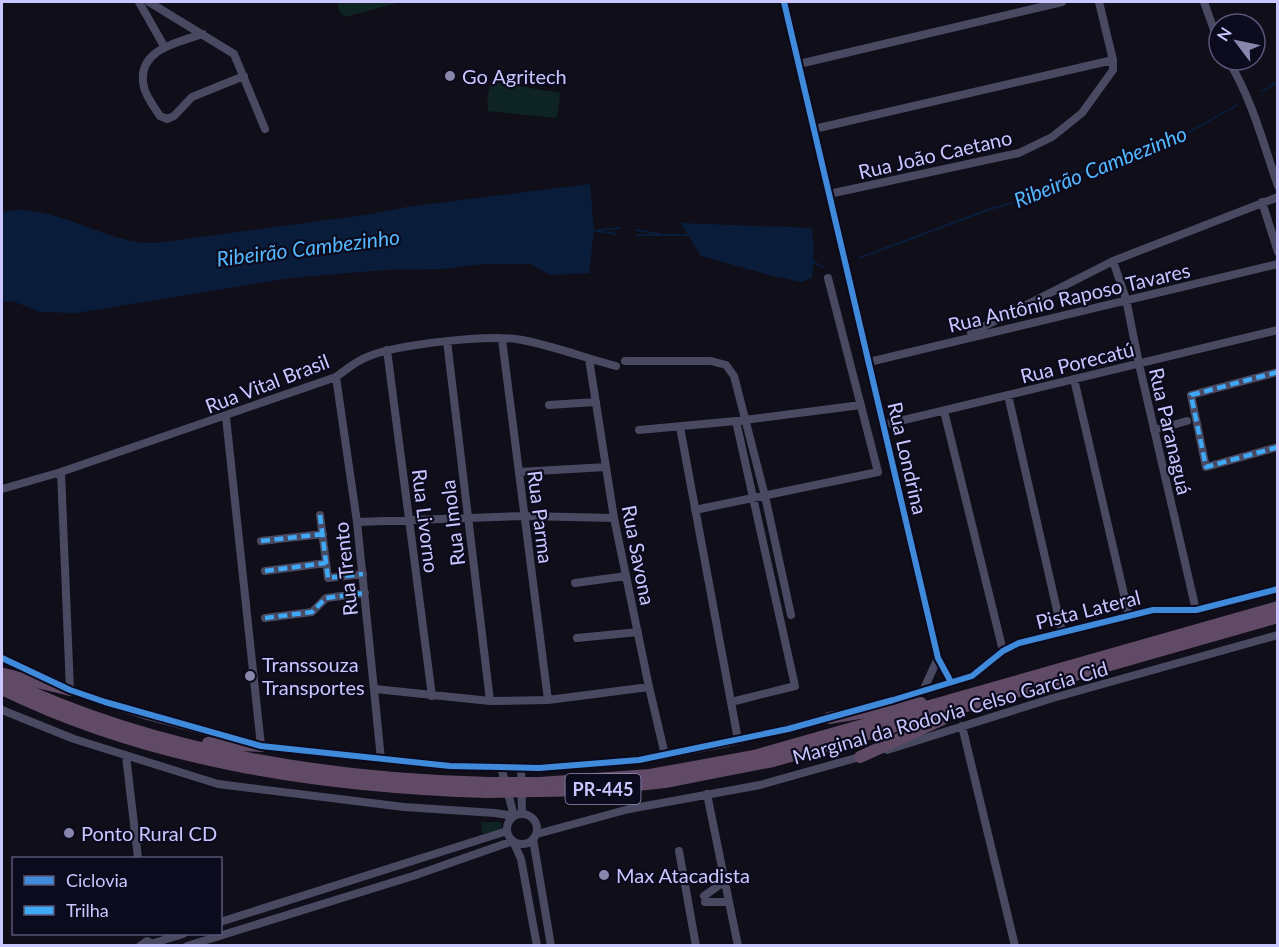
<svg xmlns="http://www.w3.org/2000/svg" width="1279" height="947" viewBox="0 0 1279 947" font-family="Lato,sans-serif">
	<rect width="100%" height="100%" fill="#100e19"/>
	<path fill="#0d2423" d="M337,2H401L345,17L340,13Z
		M494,82L560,93L558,113L556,118L487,111L489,102L487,101L490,85Z
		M481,822H500L502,827L499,830L482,834Z"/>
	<path fill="#091d3b" d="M590,184L594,230L589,273L550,275L531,264H484L442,269L385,270L291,278L76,313L40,312L15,302L2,301V213C31,200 91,231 123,239C134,242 144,243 155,243L372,214L407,207Z
		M680,223L812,228L814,254L812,278L801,282L769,275L701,256Z"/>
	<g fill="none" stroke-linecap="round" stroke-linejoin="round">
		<path stroke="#091d3b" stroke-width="2" d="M1262,91L1278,82
			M592,230L616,234
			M599,230L620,228
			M636,230L660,234
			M637,235H688
			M859,258L990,209L1035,197L1090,168L1159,141L1189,132L1237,105
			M813,262L824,267"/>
		<path stroke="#494962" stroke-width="8" d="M139,2L164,46
			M149,2L234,54L265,129
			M784,2L938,658L951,682
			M1204,2L1219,44
			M203,34C178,42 135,50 144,87C146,97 155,108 160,116L167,119L174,116L192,97L244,76
			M1228,60C1252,99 1263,143 1278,186
			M799,64L1062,2
			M814,129L1113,60
			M829,194L1019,153L1052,137L1082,113L1113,70V60L1099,2
			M1262,202L1278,252
			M1113,261L1126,299L1139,364L1196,610
			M971,333L1113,261L1278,197
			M502,339L548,700
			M447,341L490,701
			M387,350L432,696
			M589,359L614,518L649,687L665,755
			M625,361H711L726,365L734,376L765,496L791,615
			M869,362L1278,264
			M1278,372L1191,395L1206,467L1278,447
			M336,377L357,522L381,759
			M1074,379L1129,616
			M1008,395L1062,632
			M549,405L596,402
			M944,411L1003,651
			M226,417L261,746
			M883,425L1278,330
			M680,427L738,740
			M639,430L736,421L861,405
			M1154,430L1187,421
			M61,472L70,690
			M519,472L606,467
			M2,489L61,472L336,377C346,370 356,361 367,357C397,344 491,334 522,340C554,346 585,358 616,366
			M695,510L878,472L828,278
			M320,515L328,578L363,574
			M357,522L525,516L614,518
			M261,541L323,534
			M265,571L326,563
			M575,583L626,576
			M265,618L312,612L326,598L365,593
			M577,638L638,632
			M2,658L50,681
			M65,688L147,716L242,741
			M375,689L490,701L548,700L649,687
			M923,691L938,658
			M731,702L795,686L736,421
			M873,706L972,676L1003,651L1019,643L1153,610H1196L1278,589
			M2,710L74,739L218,784L404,807L495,813L514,816L501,767
			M962,726L1015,946
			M257,745L450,766L539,768L639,760L723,744L832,717
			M887,750L1053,698L1278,635
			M126,756L138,858
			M521,767L522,813
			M707,794L738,946
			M507 829a15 15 0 1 1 30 0a15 15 0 1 1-30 0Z
			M537,834L629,809L760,785L863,756
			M533,839L551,946
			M679,851L696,946
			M704,896L725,881
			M705,902H729
			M220,922L507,831
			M154,943L183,934
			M140,946L147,941L157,946
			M187,946L413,876L513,841L521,859L537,946"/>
		<path stroke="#614a65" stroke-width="12" d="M4,674L70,690
			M2,679C152,751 323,779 489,783
			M2,689C151,762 323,787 488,792
			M829,718L921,703
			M208,743L261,746
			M860,757L943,719
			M540,783L650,775L754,756L1278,607
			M540,791L591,790L665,782L773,761L1278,617"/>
		<path stroke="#614a65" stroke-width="12" d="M489,783H540
			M488,792L540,791"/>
		<path stroke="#3fa9f5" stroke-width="4.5" stroke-dasharray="9 4.5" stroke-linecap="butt" d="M1278,372L1191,395L1206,467L1278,447
			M320,515L328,578L363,574
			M261,541L323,534
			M265,571L326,563
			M265,618L312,612L326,598L365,593"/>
		<g stroke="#0c0a1d" stroke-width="10">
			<path id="cycleway" d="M784,2L938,658L951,682
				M2,658L70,690L105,702L261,746L450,766L539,768L639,760L788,729L893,700L972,676L1003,651L1019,643L1153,610H1196L1278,589"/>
		</g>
		<use href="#cycleway" stroke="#408adc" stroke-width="6"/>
	</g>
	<g fill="#8986ae" stroke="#0c0a1d" stroke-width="2">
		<circle cx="450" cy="76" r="6"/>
		<circle cx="250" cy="676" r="6"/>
		<circle cx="69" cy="833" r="6"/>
		<circle cx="604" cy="875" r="6"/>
	</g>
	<g text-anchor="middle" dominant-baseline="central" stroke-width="4.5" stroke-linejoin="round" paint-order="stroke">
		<rect fill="#0c0a1d" stroke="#918ebb" stroke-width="1.5" x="565.5" y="774" width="75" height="30" rx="4.5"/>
		<g font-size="18" font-weight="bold" fill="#cac6ff">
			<text x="603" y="789">PR-445</text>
		</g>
		<g font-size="20" fill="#cac6ff" stroke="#0c0a1d" text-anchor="start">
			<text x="462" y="76">Go Agritech</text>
			<text x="262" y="664">Transsouza<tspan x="262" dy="23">Transportes</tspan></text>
			<text x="81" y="833">Ponto Rural CD</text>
			<text x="616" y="875">Max Atacadista</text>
		</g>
		<g font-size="20" fill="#cac6ff" stroke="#0c0a1d">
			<text transform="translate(935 154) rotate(-13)">Rua João Caetano</text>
			<text transform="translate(1069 297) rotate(-13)">Rua Antônio Raposo Tavares</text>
			<text transform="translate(1077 362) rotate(-14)">Rua Porecatú</text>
			<text transform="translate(267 383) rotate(-21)">Rua Vital Brasil</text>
			<text transform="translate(1171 431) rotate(77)">Rua Paranaguá</text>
			<text transform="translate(908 458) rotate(77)">Rua Londrina</text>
			<text transform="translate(541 517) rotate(83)">Rua Parma</text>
			<text transform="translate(426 521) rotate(83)">Rua Livorno</text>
			<text transform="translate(452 523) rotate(-97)">Rua Imola</text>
			<text transform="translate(639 555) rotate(79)">Rua Savona</text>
			<text transform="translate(345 569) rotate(-96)">Rua Trento</text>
			<text transform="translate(1088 609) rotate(-14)">Pista Lateral</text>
			<text transform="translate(950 712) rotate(-16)">Marginal da Rodovia Celso Garcia Cid</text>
		</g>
		<g font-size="21" font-style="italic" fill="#54b8ff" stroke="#0c0a1d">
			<text transform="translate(1100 166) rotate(-22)">Ribeirão Cambezinho</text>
			<text transform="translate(308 247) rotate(-7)">Ribeirão Cambezinho</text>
		</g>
	</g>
	<rect width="1279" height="947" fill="none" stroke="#cac6ff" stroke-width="6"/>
	<rect x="12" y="857" width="210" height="78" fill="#0c0a1d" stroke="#585577" stroke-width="1.5"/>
	<rect x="24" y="876" width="30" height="9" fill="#408adc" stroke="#585577" stroke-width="1.5"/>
	<text x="66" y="887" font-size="18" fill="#cac6ff">Ciclovia</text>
	<rect x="24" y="906" width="30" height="9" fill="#3fa9f5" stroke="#585577" stroke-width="1.5"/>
	<text x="66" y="917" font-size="18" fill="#cac6ff">Trilha</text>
	<g transform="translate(1237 42) rotate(302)"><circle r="28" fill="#0c0a1d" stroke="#585577" stroke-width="1.5"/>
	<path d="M0-4.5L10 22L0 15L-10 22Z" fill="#8986ae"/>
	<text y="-9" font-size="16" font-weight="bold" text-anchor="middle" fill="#cac6ff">N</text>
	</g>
</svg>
